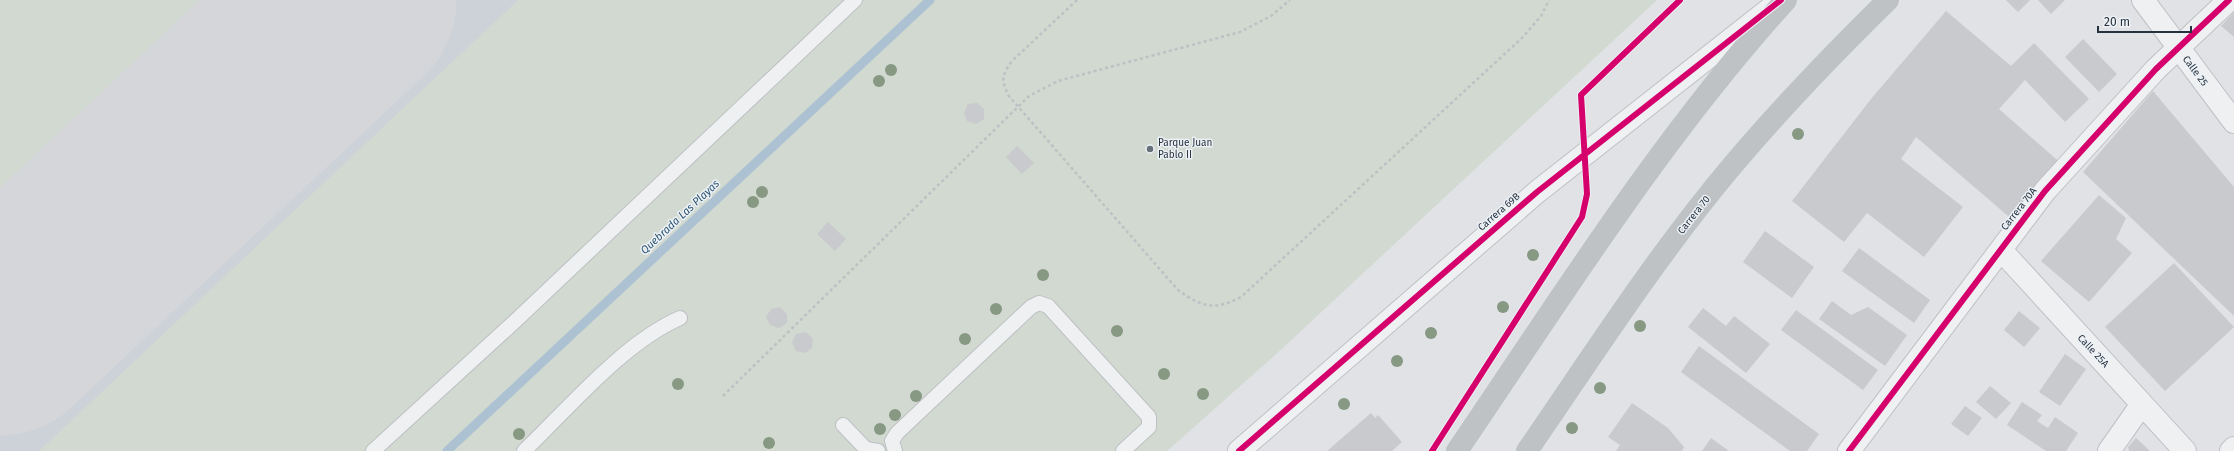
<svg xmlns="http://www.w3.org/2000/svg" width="2234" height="451" viewBox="0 0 2234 451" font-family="'Fira Sans',sans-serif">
	<rect width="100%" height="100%" fill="#e0e2e5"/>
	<path fill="#cdd2d9" d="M0,0H958L486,451H0Z"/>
	<path fill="#d1d9d0" d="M0,0H218L0,207Z
		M518,0H1657L1274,356L1167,451H39Z"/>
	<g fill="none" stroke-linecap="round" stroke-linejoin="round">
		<path stroke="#acc2d2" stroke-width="9" d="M447,451L930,0"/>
		<path stroke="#d4d6d9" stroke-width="209" d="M0,331L352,0"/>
	</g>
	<path fill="#c8cacd" d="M2006,0H2030L2018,12Z
		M2038,0H2065L2051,14Z
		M1946,11L2011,66L2034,43L2089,99L2065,122L2025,80L1999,109L2064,166L2015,222L1916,137L1901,159L1963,207L1924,257L1867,213L1844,242L1792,201L1871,99Z
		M2234,12V37L2221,26Z
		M2083,39L2117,74L2099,92L2065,57Z
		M2153,91L2234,187V316L2083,172Z
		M977,103L984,109V119L976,124L967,121L964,113L968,104Z
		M1017,146L1034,163L1022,174L1006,157Z
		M2099,195L2126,218L2116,239L2132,253L2089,302L2041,261Z
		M828,222L846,239L835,251L817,234Z
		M1765,231L1814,267L1792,298L1743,262Z
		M1859,248L1930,300L1914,323L1842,271Z
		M2174,263L2234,327L2165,391L2105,327Z
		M1832,301L1851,315L1868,307L1907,335L1885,366L1819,319Z
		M780,307L787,314V323L779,328L770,325L766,317L771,309Z
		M1703,308L1726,326L1734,316L1770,344L1746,373L1688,327Z
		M1796,310L1878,370L1863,390L1781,330Z
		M2019,311L2040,328L2024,347L2004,330Z
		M806,332L813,339L812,348L805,353L796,351L792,342L796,334Z
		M1699,346L1819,434L1807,451H1790L1681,372Z
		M2065,354L2086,369L2060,406L2039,392Z
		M1990,386L2011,403L1996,419L1976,402Z
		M2022,402L2042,415L2037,421L2048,428L2055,417L2078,433L2066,451H2046L2007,425Z
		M1632,403L1668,428L1684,447L1682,451H1616L1620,445L1608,437Z
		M1965,406L1982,418L1968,436L1951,424Z
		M1371,413L1375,418L1378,415L1402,442L1392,451H1327Z
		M1711,438L1729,451H1702Z
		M2136,438L2150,451H2129L2128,447Z"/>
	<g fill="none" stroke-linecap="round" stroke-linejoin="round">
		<g stroke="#bec0c3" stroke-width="16">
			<path id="service" d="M843,425L866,449L878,451
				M373,451L512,324L855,0
				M524,451C569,408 623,343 680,318
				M895,451L892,441L897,433L1031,307L1039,303L1048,306L1149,417V427L1123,451"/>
		</g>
		<g stroke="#bec0c3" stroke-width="24">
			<path id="minor" d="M2143,0L2234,122
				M2001,250L2185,451
				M1849,451L2045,191L2156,69L2229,0
				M2109,451L2142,404
				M2231,451L2234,448"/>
		</g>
		<g stroke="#bec0c3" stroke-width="24">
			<path id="tertiary" d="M1239,451L1537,192L1776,4"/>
		</g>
		<path stroke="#bec1c4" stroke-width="2.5" stroke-dasharray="3 3" stroke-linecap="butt" d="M1077,0L1012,61C1002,75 1001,79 1008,95L1178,290C1201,307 1215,311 1241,297L1522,38L1541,16L1549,0
			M723,396L1029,96L1058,81L1240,32L1271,16L1290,0"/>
		<use href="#service" stroke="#eff0f2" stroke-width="14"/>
		<use href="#minor" stroke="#eff0f2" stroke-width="22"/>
		<use href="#tertiary" stroke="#eff0f2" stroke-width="22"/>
		<path stroke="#bec2c5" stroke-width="22" d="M1457,451C1561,298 1661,138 1786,0
			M1527,451C1593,355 1657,255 1732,166C1781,108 1834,53 1888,0"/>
		<g stroke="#ecf1f5" stroke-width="8">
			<path id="cycleway" d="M1239,451L1537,192L1781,0
				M1432,451L1582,217L1587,194L1581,95L1680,0
				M1849,451L2045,191L2156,69L2229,0"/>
		</g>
		<use href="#cycleway" stroke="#d6006c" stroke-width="6"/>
	</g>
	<g fill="#879883">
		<circle cx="891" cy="70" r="6"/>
		<circle cx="879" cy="81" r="6"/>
		<circle cx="1798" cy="134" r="6"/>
		<circle cx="762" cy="192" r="6"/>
		<circle cx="753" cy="202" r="6"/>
		<circle cx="1533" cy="255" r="6"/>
		<circle cx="1043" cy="275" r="6"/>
		<circle cx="1503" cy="307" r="6"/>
		<circle cx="996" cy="309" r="6"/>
		<circle cx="1640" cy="326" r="6"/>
		<circle cx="1117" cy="331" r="6"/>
		<circle cx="1431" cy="333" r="6"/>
		<circle cx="965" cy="339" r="6"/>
		<circle cx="1397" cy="361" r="6"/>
		<circle cx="1164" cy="374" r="6"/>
		<circle cx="678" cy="384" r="6"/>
		<circle cx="1600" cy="388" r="6"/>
		<circle cx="1203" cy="394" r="6"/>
		<circle cx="916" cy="396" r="6"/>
		<circle cx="1344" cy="404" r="6"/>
		<circle cx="895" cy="415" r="6"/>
		<circle cx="1572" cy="428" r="6"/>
		<circle cx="880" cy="429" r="6"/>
		<circle cx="519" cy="434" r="6"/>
		<circle cx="769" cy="443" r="6"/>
	</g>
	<circle fill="#677079" stroke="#ecf1f5" stroke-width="1.5" cx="1150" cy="149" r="4"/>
	<g text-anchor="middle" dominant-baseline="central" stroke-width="3" stroke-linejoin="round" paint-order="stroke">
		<g font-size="10" fill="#26323f" stroke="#ecf1f5">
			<text transform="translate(2195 71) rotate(53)">Calle 25</text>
			<text transform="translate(2019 209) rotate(-52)">Carrera 70A</text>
			<text transform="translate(1499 212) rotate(-41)">Carrera 69B</text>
			<text transform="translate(1694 215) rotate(-52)">Carrera 70</text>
			<text transform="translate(2093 351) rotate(47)">Calle 25A</text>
		</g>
		<g font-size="10" fill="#26323f" stroke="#ecf1f5" text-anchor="start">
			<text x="1158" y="143">Parque Juan<tspan x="1158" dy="12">Pablo II</tspan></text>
		</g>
		<g font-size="11" font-style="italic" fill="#2e5674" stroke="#ecf1f5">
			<text transform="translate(680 217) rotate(-43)">Quebrada Las Playas</text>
		</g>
	</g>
	<path d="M2098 26v6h93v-6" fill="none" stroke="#26323f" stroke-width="2"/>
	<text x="2104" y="26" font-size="12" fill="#26323f" stroke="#ecf1f5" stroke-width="3" paint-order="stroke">20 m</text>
</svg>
